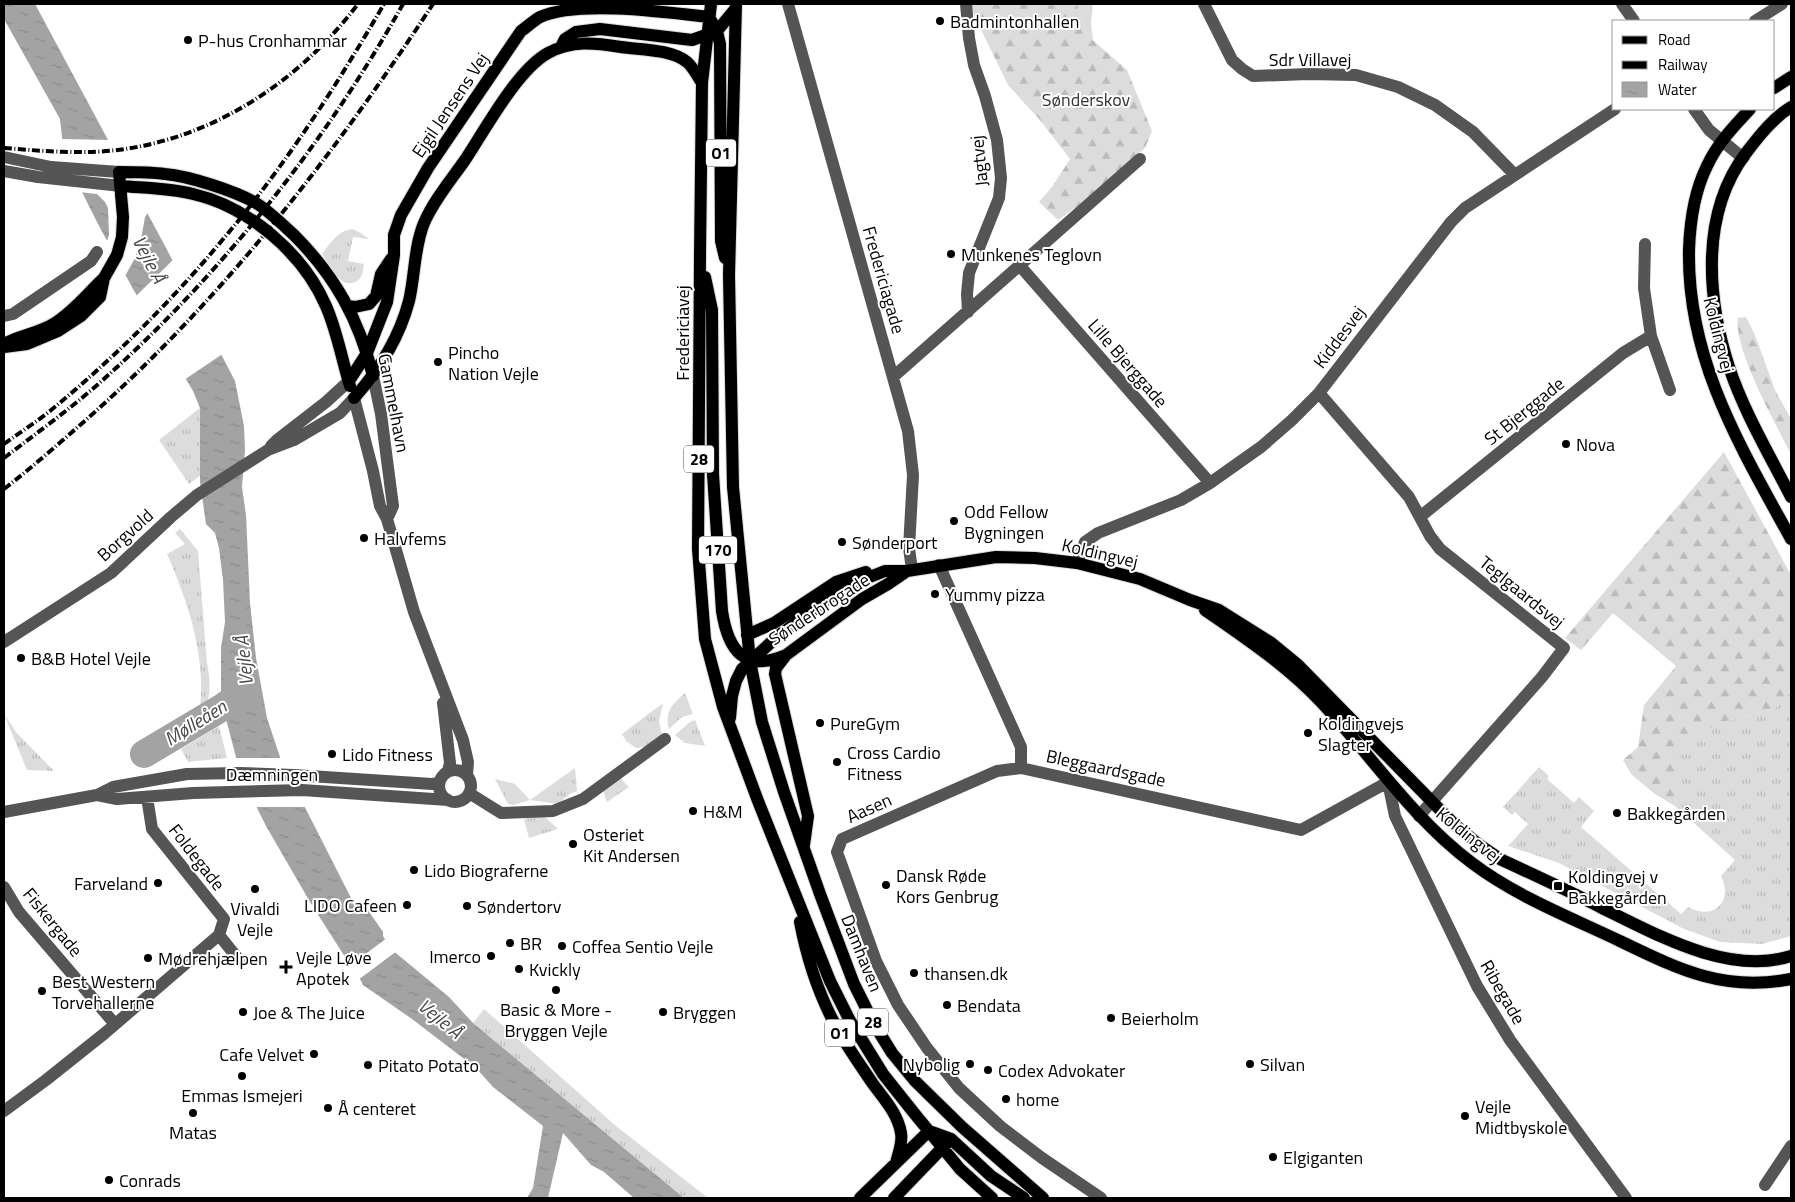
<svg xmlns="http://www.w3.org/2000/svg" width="1795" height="1202" viewBox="0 0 1795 1202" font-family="'Titillium Web',sans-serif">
	<defs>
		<pattern id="grass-tufts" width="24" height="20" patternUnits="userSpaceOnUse" patternTransform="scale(1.25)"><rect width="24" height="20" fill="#dcdcdc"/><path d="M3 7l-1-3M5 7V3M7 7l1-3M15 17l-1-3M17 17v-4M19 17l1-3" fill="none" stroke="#bbb"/></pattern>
		<pattern id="forest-firs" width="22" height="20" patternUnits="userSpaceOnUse" patternTransform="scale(1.25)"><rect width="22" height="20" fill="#dcdcdc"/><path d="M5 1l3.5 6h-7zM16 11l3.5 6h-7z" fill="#bbb"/></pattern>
		<pattern id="water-ripples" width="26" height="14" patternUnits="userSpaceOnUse" patternTransform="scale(1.25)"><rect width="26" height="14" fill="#a3a3a3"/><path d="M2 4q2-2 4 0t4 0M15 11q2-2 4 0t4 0" fill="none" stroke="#8b8b8b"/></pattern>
	</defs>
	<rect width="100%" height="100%" fill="#fff"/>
	<path fill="url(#grass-tufts)" d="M352,229L359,232L369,239L353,237L348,261L364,264C363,273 362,281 352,283C339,286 329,264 322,254C331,243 337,231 352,229Z
		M200,408L201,475L189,484L159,440Z
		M180,529L198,551L207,663C210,678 211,691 207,705L200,708C206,655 188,602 167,554L185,544L175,533Z
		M1791,691V936L1762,944L1720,942L1682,928L1559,863L1508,846L1528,824L1515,812L1512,815L1503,807L1539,767L1549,776L1547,779L1574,803L1579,797L1594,811L1581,827L1681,914L1688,907C1713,921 1734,902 1721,876L1735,860L1675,806L1680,753L1716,724L1775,708Z
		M685,693L693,714L682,717L669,729C664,711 673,704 685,693Z
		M663,703L659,721L662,735L651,746L636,748L626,741L622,734Z
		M4,714L16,732L54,771L27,770Z
		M695,720L705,746L685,743L675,735L690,722Z
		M219,726L227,758L188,762L181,749Z
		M575,768L577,791L570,794L558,804L530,800L513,805L508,804L495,779L515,784L530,800Z
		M619,777L629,787L607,802L603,790Z
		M543,815L558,829L529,838L524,819Z
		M484,1009L616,1126L708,1198H684L473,1023Z"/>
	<path fill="url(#forest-firs)" d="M971,4H1077L1086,34L1127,70L1152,131L1145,148L1090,197L1058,220L1039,202L1052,187L1070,159L1040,120L1008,85L972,11Z
		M1746,317L1755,335L1775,390L1791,419V454C1776,425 1733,348 1738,318Z
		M1724,452L1791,575V691L1775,708L1716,724L1681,753L1675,806L1655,794L1632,775L1623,760L1638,747L1644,705L1676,666L1613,613L1581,650L1565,638Z"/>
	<path fill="#dcdcdc" d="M1077,4H1093L1091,22L1093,41L1086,34Z"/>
	<path fill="url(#water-ripples)" d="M4,4H35L165,246L235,381L244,426L245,450L242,487L246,515L250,603L256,658L267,718L281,760L351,898L355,902L363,903L383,932V936L391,949L449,997L473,1023L684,1198H634L604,1172L591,1165L563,1133L548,1198H527L533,1188L543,1126L493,1087L476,1068L412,1019L363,985C359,974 347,967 345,957L310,902L266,826L258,810L236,757L221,700V648L225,622L223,580L219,548L215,533L206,524L200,482V408L193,391L133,289L98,224L69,166L63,146L60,119L4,19Z"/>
	<path fill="#fff" d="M60,139L111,140L149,211L145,217L142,234L135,258L124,278L106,244L109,235L108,208L105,202L97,194L79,192L66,167Z
		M175,258L224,353L184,380L135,297Z
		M234,758H283L307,807H254Z
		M387,938L397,951L358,980L348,967Z"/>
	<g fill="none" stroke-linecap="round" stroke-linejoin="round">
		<path stroke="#a3a3a3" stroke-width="28" d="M144,754L223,707L246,691"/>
		<g stroke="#dbdbdb" stroke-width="14">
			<path id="major" d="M711,4L702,83L700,255L698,549L705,639L723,707L758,801L830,981L849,1019L883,1074L914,1113L960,1169L992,1198
				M736,4L729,275L733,487L750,661L762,722L784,792L820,894L854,984L874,1024L892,1053L915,1081L962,1127L1043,1198
				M709,17L717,31L720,44L721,241L725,258
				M561,47L565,39L576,32L600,29L692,40L717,31L736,8
				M1774,88L1791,77
				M1791,107C1773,118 1759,136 1746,153C1700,214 1707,298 1729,367C1744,412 1769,454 1791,497
				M1750,109C1734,126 1717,144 1707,166C1694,192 1690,221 1689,250C1687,360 1740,446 1791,539
				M121,186C144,188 169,188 193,194C249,207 303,253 326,306C337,331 342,360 350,386
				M705,277L712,310L713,474L722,611C728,650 744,673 786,655L862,599L888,584L907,571
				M348,306L355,307L369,304L376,296L381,274L391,259
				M8,342C23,335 41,332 55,323C74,311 88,293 104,278
				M4,347L27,344L58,331L81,316L100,297L104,278L117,255L122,237L123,217L119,172C134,172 150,172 165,174C189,176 235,191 256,203C269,211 282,224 294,235C335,276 359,319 373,376
				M349,381L367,353L387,302L394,255V235L401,215L428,168L521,31C527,27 533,21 540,17C577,0 666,12 709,17
				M354,398C380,369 399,339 409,301C415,276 414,247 424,223C434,200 451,180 465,160C485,130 517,70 548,53C572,40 595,43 621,47C642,50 670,49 687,62C693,67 698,77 702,83
				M1205,610C1245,638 1286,665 1320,701C1372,756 1411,817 1472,863C1517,897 1572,918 1622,942C1680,970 1725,992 1791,979
				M747,635L774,623L836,582L866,572
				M786,655L776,668L775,674L808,816L804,845
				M730,718L732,696L736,681L742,669L778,636L832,596L862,580L885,571H907L996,557L1035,558L1077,563L1140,579L1190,600L1219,610L1270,642L1298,665L1455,825L1478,844L1500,859C1534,875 1567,890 1600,907C1656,934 1728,976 1791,956
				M800,922C807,959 819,996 838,1030C848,1048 861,1066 873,1084C884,1099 898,1114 901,1133C903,1143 898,1154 896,1163
				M929,1131L951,1139L991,1176L1024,1198
				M860,1198L929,1131
				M894,1198L947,1143"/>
		</g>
		<path stroke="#555" stroke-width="12" d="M788,4L908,431L913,475L909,548L912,570
			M966,4L969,38L974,65L985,96L997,140L1001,178L999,198L969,273L967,294L968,312
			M1204,4L1232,60L1242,69L1253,76L1308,74L1356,75L1398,87L1435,105L1473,132L1514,174
			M1622,4L1634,21
			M1755,21L1782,4
			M1694,109L1709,130L1743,158
			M4,157L51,167L119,172
			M4,171L38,177L121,186
			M1645,244L1644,288L1651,336L1670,390
			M1020,266L1210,483
			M4,316L13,314L91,261L97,252
			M373,376L381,414L393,506L387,519
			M893,377L1140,159
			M1319,393L1409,497L1430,536L1440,549L1564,648L1542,677L1419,816
			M354,398L373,471L380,506L387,519L414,612L463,740L468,762L467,775
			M271,446L277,440L326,402L349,381
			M1421,516L1623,353L1651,336
			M1077,563L1085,542L1098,533L1181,500L1210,483L1261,447L1292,420L1319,393L1451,222L1465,208L1615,109
			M939,565L1021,747V768L1301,830L1388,782L1395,816L1477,986L1510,1040L1626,1198
			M4,642L111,573L171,517L197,495L268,450L294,440L340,413L354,398
			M443,703L450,763L448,771
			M1021,768L997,771L842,839L837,852L876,961L898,1005L927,1048L959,1088L1000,1126L1042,1158L1101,1198
			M439 786a16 16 0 1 1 32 0a16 16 0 1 1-32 0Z
			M469,793L501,813L553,811L583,799L665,739
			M97,795L117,799L193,793L302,790L448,800
			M147,797L152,829L224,919L219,935L239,960
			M4,812L97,795L113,787L187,774L240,773L294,775L432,784L439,783
			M4,887L19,912L114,1023
			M4,1111L46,1080L105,1033L219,935
			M1765,1185L1791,1146"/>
		<use href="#major" stroke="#000" stroke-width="12"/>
		<path stroke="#000" stroke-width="4" stroke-dasharray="8 2.5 1 2.5" stroke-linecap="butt" d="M4,148C43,151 86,155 125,149C219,135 301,79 358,4
			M4,444C19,433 35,423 50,411C113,359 172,301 224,238C285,166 337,85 384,4
			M4,458C38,432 73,407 105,378C222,273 326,142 403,4
			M4,489C30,469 55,447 79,426C219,304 332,158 433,4"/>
	</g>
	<g fill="#000" stroke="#fff" stroke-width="2">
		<circle cx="940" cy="21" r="5"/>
		<circle cx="188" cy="40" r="5"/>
		<circle cx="951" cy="254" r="5"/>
		<circle cx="438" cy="362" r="5"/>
		<circle cx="1566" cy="444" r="5"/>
		<circle cx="954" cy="521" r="5"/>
		<circle cx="364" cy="538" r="5"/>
		<circle cx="842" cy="542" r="5"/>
		<circle cx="935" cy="594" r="5"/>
		<circle cx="21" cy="658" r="5"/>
		<circle cx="820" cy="723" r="5"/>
		<circle cx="1308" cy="733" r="5"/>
		<circle cx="332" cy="754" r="5"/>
		<circle cx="837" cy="762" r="5"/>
		<circle cx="693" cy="811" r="5"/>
		<circle cx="1617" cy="813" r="5"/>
		<circle cx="573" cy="844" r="5"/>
		<circle cx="414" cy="870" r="5"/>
		<circle cx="158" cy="883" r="5"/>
		<circle cx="886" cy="885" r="5"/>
		<rect x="1553" y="881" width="10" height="10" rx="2.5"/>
		<circle cx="255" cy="889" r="5"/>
		<circle cx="407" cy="905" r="5"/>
		<circle cx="467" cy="906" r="5"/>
		<circle cx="510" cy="943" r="5"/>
		<circle cx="562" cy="946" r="5"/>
		<circle cx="491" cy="956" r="5"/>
		<circle cx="148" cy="958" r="5"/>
		<path d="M283.5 959.5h5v5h5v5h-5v5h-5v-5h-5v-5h5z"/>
		<circle cx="519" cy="969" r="5"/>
		<circle cx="914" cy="973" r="5"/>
		<circle cx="556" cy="990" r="5"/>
		<circle cx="42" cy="991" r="5"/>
		<circle cx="947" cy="1005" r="5"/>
		<circle cx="243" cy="1012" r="5"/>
		<circle cx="663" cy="1012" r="5"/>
		<circle cx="1111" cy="1018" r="5"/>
		<circle cx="314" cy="1054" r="5"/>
		<circle cx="970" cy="1064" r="5"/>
		<circle cx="1250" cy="1064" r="5"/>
		<circle cx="368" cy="1065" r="5"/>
		<circle cx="988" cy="1070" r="5"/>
		<circle cx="242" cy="1076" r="5"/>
		<circle cx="1006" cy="1099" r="5"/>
		<circle cx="328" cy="1108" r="5"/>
		<circle cx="193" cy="1113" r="5"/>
		<circle cx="1465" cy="1116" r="5"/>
		<circle cx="1273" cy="1157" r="5"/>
		<circle cx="109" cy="1180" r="5"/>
	</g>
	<g text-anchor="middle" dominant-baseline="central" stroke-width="4" stroke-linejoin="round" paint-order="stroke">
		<g fill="#fff" stroke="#4c4c4c" stroke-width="1">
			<rect x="706" y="139.5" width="30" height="27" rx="4"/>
			<rect x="684" y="445.5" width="30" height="27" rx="4"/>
			<rect x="699" y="536.5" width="38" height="27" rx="4"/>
			<rect x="858" y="1008.5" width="30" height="27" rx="4"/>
			<rect x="825" y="1019.5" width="30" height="27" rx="4"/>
		</g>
		<g font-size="16" font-weight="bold" fill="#000">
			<text x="721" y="153">O1</text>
			<text x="699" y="459">28</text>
			<text x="718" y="550">170</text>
			<text x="873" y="1022">28</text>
			<text x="840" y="1033">O1</text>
		</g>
		<g font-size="18" fill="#000" stroke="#fff" text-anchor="start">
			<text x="950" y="21">Badmintonhallen</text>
			<text x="198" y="40">P-hus Cronhammar</text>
			<text x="961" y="254">Munkenes Teglovn</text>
			<text x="448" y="352">Pincho<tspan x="448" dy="21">Nation Vejle</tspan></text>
			<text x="1576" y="444">Nova</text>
			<text x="964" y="511">Odd Fellow<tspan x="964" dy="21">Bygningen</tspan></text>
			<text x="374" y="538">Halvfems</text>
			<text x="852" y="542">Sønderport</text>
			<text x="945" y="594">Yummy pizza</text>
			<text x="31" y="658">B&amp;B Hotel Vejle</text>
			<text x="830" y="723">PureGym</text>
			<text x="1318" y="723">Koldingvejs<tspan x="1318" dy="21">Slagter</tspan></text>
			<text x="847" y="752">Cross Cardio<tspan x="847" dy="21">Fitness</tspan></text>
			<text x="342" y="754">Lido Fitness</text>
			<text x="703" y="811">H&amp;M</text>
			<text x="1627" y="813">Bakkegården</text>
			<text x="583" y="834">Osteriet<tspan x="583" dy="21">Kit Andersen</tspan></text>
			<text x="424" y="870">Lido Biograferne</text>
			<text x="896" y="875">Dansk Røde<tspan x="896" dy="21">Kors Genbrug</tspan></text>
			<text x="1568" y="876">Koldingvej v<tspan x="1568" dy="21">Bakkegården</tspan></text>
			<text x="148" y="883" text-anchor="end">Farveland</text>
			<text x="397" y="905" text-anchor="end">LIDO Cafeen</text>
			<text x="477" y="906">Søndertorv</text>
			<text x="255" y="908" text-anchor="middle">Vivaldi<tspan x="255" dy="21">Vejle</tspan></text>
			<text x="520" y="943">BR</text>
			<text x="572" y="946">Coffea Sentio Vejle</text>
			<text x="481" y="956" text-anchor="end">Imerco</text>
			<text x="296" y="957">Vejle Løve<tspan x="296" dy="21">Apotek</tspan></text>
			<text x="158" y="958">Mødrehjælpen</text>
			<text x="529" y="969">Kvickly</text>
			<text x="924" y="973">thansen.dk</text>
			<text x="52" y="981">Best Western<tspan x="52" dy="21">Torvehallerne</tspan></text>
			<text x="957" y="1005">Bendata</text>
			<text x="556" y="1009" text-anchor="middle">Basic &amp; More -<tspan x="556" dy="21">Bryggen Vejle</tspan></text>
			<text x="253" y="1012">Joe &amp; The Juice</text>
			<text x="673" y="1012">Bryggen</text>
			<text x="1121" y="1018">Beierholm</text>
			<text x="304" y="1054" text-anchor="end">Cafe Velvet</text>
			<text x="960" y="1064" text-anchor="end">Nybolig</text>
			<text x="1260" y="1064">Silvan</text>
			<text x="378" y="1065">Pitato Potato</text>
			<text x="998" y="1070">Codex Advokater</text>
			<text x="242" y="1095" text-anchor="middle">Emmas Ismejeri</text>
			<text x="1016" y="1099">home</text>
			<text x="1475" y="1106">Vejle<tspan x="1475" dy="21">Midtbyskole</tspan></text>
			<text x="338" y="1108">Å centeret</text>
			<text x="193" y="1132" text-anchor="middle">Matas</text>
			<text x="1283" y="1157">Elgiganten</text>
			<text x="119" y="1180">Conrads</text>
		</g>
		<g font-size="18" fill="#000" stroke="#fff">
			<text x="1310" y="59">Sdr Villavej</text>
			<text transform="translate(450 105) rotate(-56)">Ejgil Jensens Vej</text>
			<text transform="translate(979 161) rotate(-96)">Jagtvej</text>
			<text transform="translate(884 280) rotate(74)">Fredericiagade</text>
			<text transform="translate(682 333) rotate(-90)">Fredericiavej</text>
			<text transform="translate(1719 335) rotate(76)">Koldingvej</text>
			<text transform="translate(1339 337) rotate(-53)">Kiddesvej</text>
			<text transform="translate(1128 363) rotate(49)">Lille Bjerggade</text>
			<text transform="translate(394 403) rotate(79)">Gammelhavn</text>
			<text transform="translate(1524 411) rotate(-39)">St Bjerggade</text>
			<text transform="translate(125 535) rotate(-42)">Borgvold</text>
			<text transform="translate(1100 553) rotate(13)">Koldingvej</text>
			<text transform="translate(1522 592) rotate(39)">Teglgaardsvej</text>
			<text transform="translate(819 609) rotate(-33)">Sønderbrogade</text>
			<text transform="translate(1106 768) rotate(12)">Bleggaardsgade</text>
			<text x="272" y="774">Dæmningen</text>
			<text transform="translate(869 808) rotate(-24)">Aasen</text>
			<text transform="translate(1469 835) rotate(39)">Koldingvej</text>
			<text transform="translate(197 857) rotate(52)">Foldegade</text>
			<text transform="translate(53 922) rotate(51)">Fiskergade</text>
			<text transform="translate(862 953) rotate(68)">Damhaven</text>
			<text transform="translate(1503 992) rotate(60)">Ribegade</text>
		</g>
		<g font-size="18" fill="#333" stroke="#fff">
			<text x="1086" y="99">Sønderskov</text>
		</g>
		<g font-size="19" font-style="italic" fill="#444" stroke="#fff">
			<text transform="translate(150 259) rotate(63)">Vejle Å</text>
			<text transform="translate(243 661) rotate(-96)">Vejle Å</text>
			<text transform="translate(195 722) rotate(-32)">Mølleåen</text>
			<text transform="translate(441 1018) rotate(39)">Vejle Å</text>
		</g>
	</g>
	<rect width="1795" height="1202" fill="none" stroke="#000000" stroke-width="10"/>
	<rect x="1612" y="20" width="162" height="90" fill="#ffffff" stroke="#999999"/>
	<rect x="1622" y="36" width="25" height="8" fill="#000000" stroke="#999999"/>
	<text x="1658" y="45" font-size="15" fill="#000000">Road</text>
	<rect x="1622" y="61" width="25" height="8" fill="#000000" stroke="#999999"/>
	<text x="1658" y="70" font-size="15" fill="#000000">Railway</text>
	<rect x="1622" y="82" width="25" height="15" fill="url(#water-ripples)" stroke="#999999"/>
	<text x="1658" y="95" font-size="15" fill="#000000">Water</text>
</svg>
